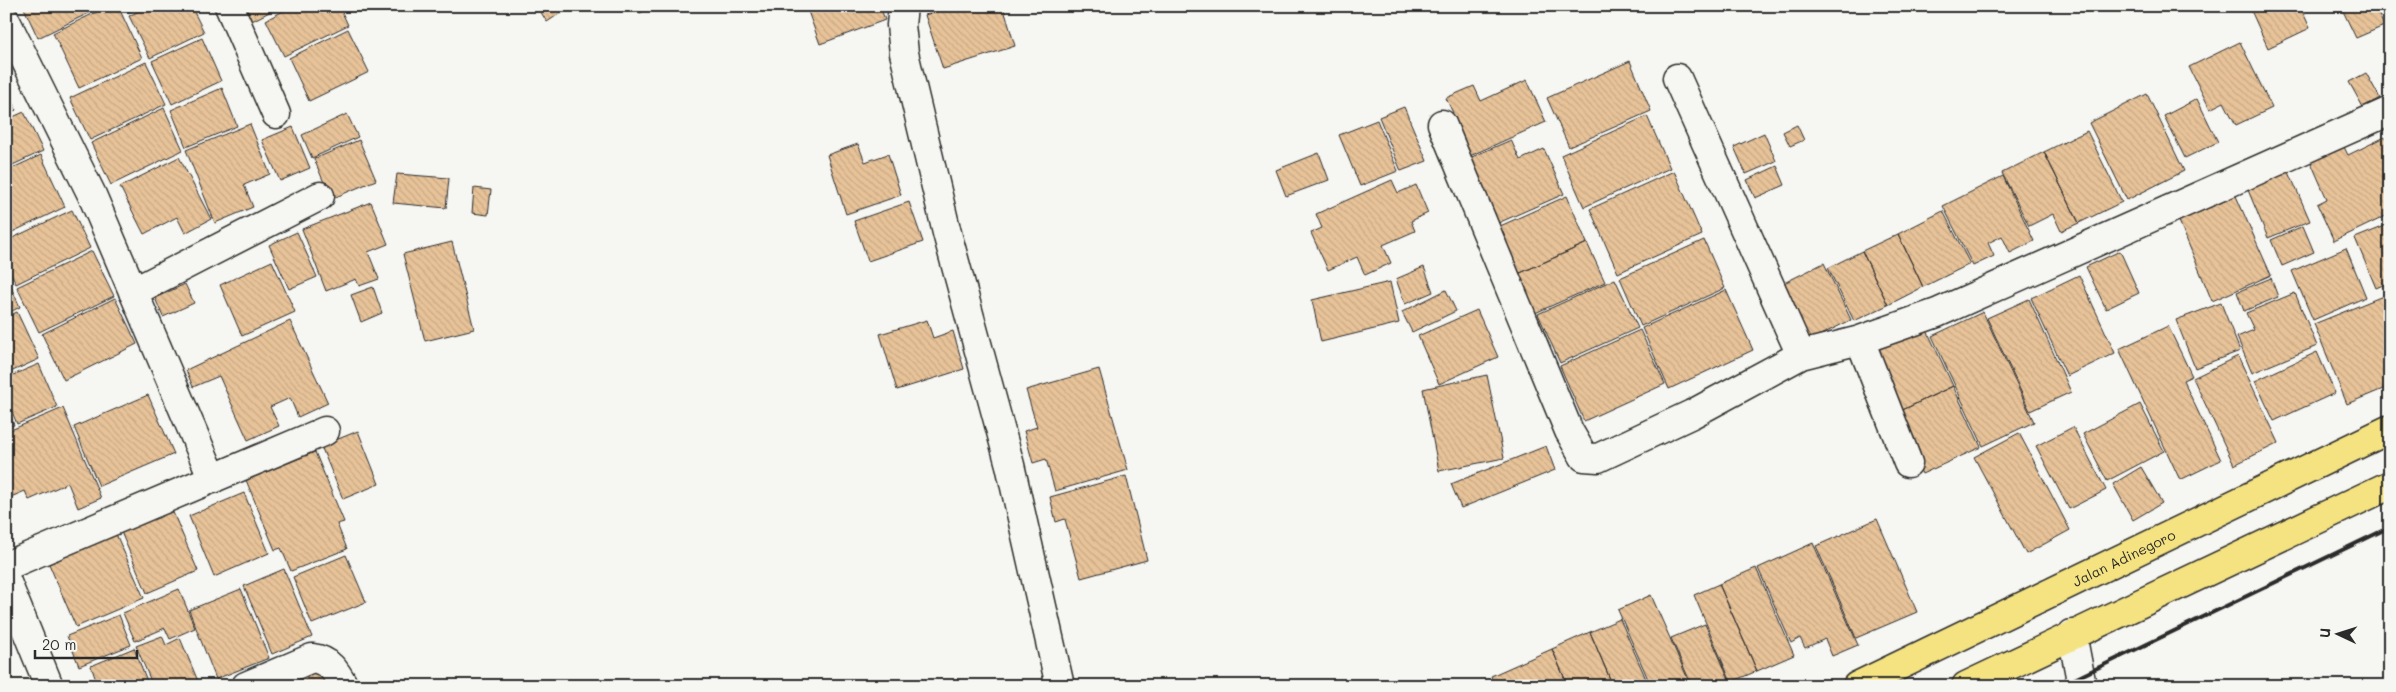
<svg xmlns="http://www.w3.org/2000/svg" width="2396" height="692" viewBox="0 0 2396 692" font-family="Mali,sans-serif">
	<defs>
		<pattern id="building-back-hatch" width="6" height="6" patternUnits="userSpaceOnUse" patternTransform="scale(1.25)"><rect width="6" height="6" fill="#e8c399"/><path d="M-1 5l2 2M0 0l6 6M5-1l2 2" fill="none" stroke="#c7a884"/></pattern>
	</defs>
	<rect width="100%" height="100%" fill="#f6f6f2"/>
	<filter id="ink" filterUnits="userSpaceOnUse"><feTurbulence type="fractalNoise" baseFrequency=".02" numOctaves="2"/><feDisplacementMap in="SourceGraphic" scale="10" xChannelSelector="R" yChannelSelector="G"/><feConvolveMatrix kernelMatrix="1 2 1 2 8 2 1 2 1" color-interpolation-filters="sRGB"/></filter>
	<g filter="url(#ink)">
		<path fill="url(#building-back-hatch)" stroke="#2b2b2b" d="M23,6H103L38,38Z
			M109,6H118L142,58L79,88L53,33Z
			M126,6H141L128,12Z
			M149,6H191L204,32L150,58L129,16Z
			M242,6H281L250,22Z
			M293,6H339L348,25L284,56L266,20Z
			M537,6H571L547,22Z
			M637,6H654L640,13Z
			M806,6H880L885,20L820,44Z
			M952,6H1003L1015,46L943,69L925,15Z
			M2249,6H2300L2310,28L2268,48Z
			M2353,6H2375L2384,26L2356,38L2343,11Z
			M348,29L369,72L309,101L289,58Z
			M202,38L221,81L172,104L152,61Z
			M2240,42L2272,108L2236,125L2224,102L2210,109L2189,67Z
			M1630,61L1651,111L1569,147L1547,98Z
			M146,62L166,104L90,140L70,98Z
			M2366,73L2380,98L2363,107L2349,82Z
			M1527,80L1546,122L1463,159L1445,117L1453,113L1446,98L1474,86L1481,101Z
			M222,88L237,126L186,147L171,110Z
			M6,89L16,110L6,115Z
			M2147,94L2184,171L2127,200L2089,123Z
			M2197,99L2218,142L2185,158L2164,116Z
			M1404,107L1427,161L1401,171L1379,117Z
			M164,108L183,150L111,185L91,143Z
			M24,112L43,151L6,168V120Z
			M347,114L358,137L312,158L302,135Z
			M1647,116L1670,168L1584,207L1561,155Z
			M1377,120L1398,171L1360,186L1339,135Z
			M250,124L270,174L244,185L253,207L215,223L186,150Z
			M1797,125L1804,140L1790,146L1783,132Z
			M293,127L310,168L280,181L262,140Z
			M2087,131L2122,202L2079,223L2044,152Z
			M1764,133L1776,161L1746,174L1734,147Z
			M2385,137L2390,149V214L2334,241L2317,204L2327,199L2309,158L2342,143L2348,155Z
			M359,140L376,180L331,199L314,159Z
			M1511,140L1520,160L1544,149L1564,194L1489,227L1467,159Z
			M858,144L865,162L888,154L901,195L846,214L827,155Z
			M2044,152L2079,223L2061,231L2053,214L2029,226L2002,173Z
			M1319,153L1329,180L1286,196L1276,170Z
			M41,155L65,207L6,235V171Z
			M179,157L211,219L185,233L177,217L144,234L120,187Z
			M1777,166L1785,185L1755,198L1747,180Z
			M1674,171L1702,235L1618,273L1590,209Z
			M2289,172L2310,221L2268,238L2248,190Z
			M397,174L449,178L446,208L393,203Z
			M2003,176L2034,241L2010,253L2002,236L1988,243L1994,256L1973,266L1943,206Z
			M1392,180L1398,193L1416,185L1428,213L1411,221L1415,231L1383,245L1391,263L1365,275L1357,257L1328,270L1311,233L1322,228L1316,214Z
			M474,188L491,190L488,215L472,213Z
			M1567,196L1587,243L1518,274L1498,227Z
			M2236,196L2271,275L2212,301L2179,221Z
			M371,202L388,244L368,252L379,279L359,286L356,279L326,291L302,229Z
			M909,202L923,242L868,261L854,221Z
			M72,210L90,248L16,284L6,263V241Z
			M1943,211L1970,264L1923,287L1898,234Z
			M2390,224V282L2376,288L2355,238Z
			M2303,226L2314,252L2282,266L2271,240Z
			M297,232L317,277L289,289L269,245Z
			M1898,234L1923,287L1888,305L1862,251Z
			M1704,240L1725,288L1641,326L1620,278Z
			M452,242L474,329L425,341L403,254Z
			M1587,243L1605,282L1535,313L1518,274Z
			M2346,248L2366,297L2313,320L2292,271Z
			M92,251L114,296L39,332L17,287Z
			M1862,251L1888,305L1854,321L1828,268Z
			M2120,251L2139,293L2106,309L2086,267Z
			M272,261L295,312L242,336L220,285Z
			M1824,263L1851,320L1806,342L1778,286Z
			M1424,267L1433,292L1405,304L1396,279Z
			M2079,275L2115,353L2067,376L2031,298Z
			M6,276L20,307L6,314Z
			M2271,278L2278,297L2244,311L2237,292Z
			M1615,279L1638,328L1560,363L1538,314Z
			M1390,282L1399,323L1321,342L1312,300Z
			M185,284L194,303L163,317L155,298Z
			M373,287L382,313L361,322L351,295Z
			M1446,290L1456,311L1412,332L1402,312Z
			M1726,290L1753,350L1669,389L1642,328Z
			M2295,293L2317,346L2252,373L2237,337L2254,330L2246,313Z
			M2388,294L2390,298V355L2386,356L2390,365V386L2347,404L2314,324Z
			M115,298L137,344L64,380L42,334Z
			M2029,299L2071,392L2030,411L1987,318Z
			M2221,303L2240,351L2195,368L2176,320Z
			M1477,310L1498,357L1439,384L1418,336Z
			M17,312L39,359L6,374V317Z
			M1983,312L2034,422L1983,446L1932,336Z
			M927,320L933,338L953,331L964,369L897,390L880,334Z
			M290,321L328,403L298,417L290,398L270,407L279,426L248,440L219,376L193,387L186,370Z
			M1924,324L1953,386L1894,414L1865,352Z
			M2168,326L2192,376L2183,380L2221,460L2180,480L2119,349Z
			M1640,330L1665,384L1584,421L1560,366Z
			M2317,352L2335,393L2274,421L2255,381Z
			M2238,356L2279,443L2234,465L2193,378Z
			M39,364L57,407L17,424L6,397V378Z
			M1099,369L1128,470L1055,491L1046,459L1033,463L1024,431L1037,427L1026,390Z
			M1487,375L1504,458L1439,471L1423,389Z
			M1953,386L1981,447L1922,474L1894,414Z
			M148,395L174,454L99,486L74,427Z
			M2140,404L2164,451L2107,481L2083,434Z
			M6,406L14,425L6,428Z
			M63,408L101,498L78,508L68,483L29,500L25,491L6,499V432Z
			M2073,427L2106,490L2069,509L2036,446Z
			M358,431L379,484L343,499L321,446Z
			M2019,433L2070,530L2026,554L1974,457Z
			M1546,446L1555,470L1461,508L1451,484Z
			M315,452L344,522L337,524L347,549L291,571L281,548L275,550L246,480Z
			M2141,467L2162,503L2133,520L2113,484Z
			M1126,476L1147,560L1081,578L1065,519L1056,522L1050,497Z
			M244,493L269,553L214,577L189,516Z
			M172,510L198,571L147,593L121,532Z
			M1877,519L1917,612L1856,638L1816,546Z
			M116,534L144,598L76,627L49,564Z
			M1813,543L1858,645L1832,656L1825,639L1805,648L1800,638L1791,643L1758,568Z
			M346,555L366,602L312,624L293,577Z
			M1756,568L1794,655L1757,671L1719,584Z
			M284,569L312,637L272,654L244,586Z
			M1719,584L1757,671L1731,682L1694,595Z
			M179,589L195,628L170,639L165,628L135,641L123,613Z
			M241,589L269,658L216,679L189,610Z
			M1651,595L1691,686H1651L1618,610Z
			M119,615L131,645L79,666L67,636Z
			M1620,619L1649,686H1613L1590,632Z
			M1705,624L1732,686H1692L1671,638Z
			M1590,632L1613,686H1568L1552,649Z
			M162,636L166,645L180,638L200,686H153L136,646Z
			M134,648L149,686H98L91,666Z
			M1552,649L1568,686H1495L1491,676Z
			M321,665L331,686H275Z"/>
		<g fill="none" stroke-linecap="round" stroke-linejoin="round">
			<g stroke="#2b2b2b" stroke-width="31">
				<path id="minor" d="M229,6L276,114
					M903,6L901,25L904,53L947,233L1010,465L1060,686
					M6,21L92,195L213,479
					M1442,124L1569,431L1584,457L1598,458L1692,414L1801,355L1677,78
					M133,292L320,196
					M1860,340L1908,463
					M1801,355L1860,340L1937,313L2390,111
					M6,566L325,431
					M6,580L49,686
					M2072,634L2082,686
					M246,686L312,658C329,660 336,671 344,686"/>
			</g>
			<g stroke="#2b2b2b" stroke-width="31">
				<g id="trunk">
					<path id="s1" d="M1857,686L2390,429"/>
					<path d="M1966,686L2390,485"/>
				</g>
			</g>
			<use href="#minor" stroke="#f6f6f2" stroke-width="28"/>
			<use href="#trunk" stroke="#f5e382" stroke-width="28"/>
			<path stroke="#2b2b2b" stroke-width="4" d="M2060,686L2390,527"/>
		</g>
	</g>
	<g text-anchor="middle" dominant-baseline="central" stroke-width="5" stroke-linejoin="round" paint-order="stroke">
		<g font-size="14" fill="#2b2b2b" stroke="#f6f6f2">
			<text stroke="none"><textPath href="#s1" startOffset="296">Jalan Adinegoro</textPath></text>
		</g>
	</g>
	<rect width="2396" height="692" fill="none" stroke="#f6f6f2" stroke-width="25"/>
	<rect x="12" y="12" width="2371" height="667" fill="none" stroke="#2b2b2b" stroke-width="2" filter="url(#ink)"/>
	<g transform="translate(2338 634) rotate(274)" stroke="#f6f6f2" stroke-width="4" paint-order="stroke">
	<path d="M0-4L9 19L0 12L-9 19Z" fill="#2b2b2b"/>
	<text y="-8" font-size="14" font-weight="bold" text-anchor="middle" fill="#2b2b2b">U</text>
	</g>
	<path d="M35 650v8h102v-8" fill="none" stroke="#2b2b2b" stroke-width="2.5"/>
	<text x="42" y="650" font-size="15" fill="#2b2b2b" stroke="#f6f6f2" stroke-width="4" paint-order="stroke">20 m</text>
</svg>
